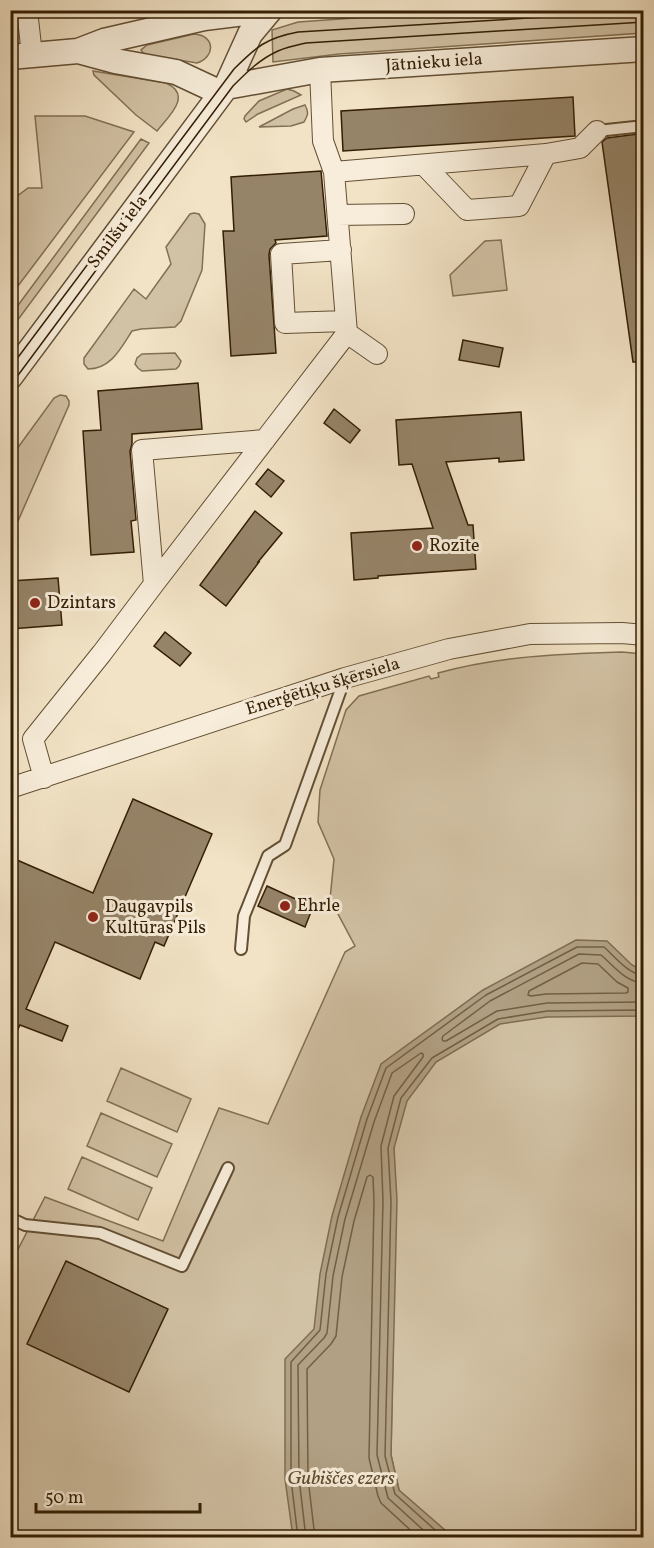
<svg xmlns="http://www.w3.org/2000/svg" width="654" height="1548" viewBox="0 0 654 1548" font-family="Vollkorn,serif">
	<rect width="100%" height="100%" fill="#f2e3c6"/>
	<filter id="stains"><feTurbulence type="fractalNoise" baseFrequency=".00333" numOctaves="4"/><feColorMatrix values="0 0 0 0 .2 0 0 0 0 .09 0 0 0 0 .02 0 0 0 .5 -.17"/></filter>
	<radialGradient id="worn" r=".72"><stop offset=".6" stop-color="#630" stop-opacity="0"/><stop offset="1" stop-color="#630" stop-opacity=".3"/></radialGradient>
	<path fill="#d2c2a5" stroke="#827054" stroke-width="1.5" d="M468,10L498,11V16L597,11H643V33L339,54L273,62L272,30L298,22Z
		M194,34C215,35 216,57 197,63L148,55L143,53L141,50L147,45Z
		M93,71L166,83C193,95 169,116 157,131L136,115L94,75Z
		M287,89L294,91L301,95L258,114L246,122L244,119L245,116L259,101Z
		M305,105C309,112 308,115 304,122L291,126L259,127L293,109Z
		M35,116H85L134,132L18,286L11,241V205L16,197L28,188H42Z
		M141,139L149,143L17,321L16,308Z
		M194,213L199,214L205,224L202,270L181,321L175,327L141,329L132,331C121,348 111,369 88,369L84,364V358L134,289L146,299L171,264L166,247L190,214Z
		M501,240L507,290L453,296L450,275L485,241Z
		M175,353L181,361L179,366L176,369L142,371L138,368L135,364L137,358L142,354Z
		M60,395L66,396L69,401V405L18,521L11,525V457L54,398Z
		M622,652L643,654V1537H428L399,1490L391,1455L395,1226L394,1148L322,1537H11V1263L45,1197L163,1241L219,1108L268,1124L345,952L355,946L330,899L334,859L318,822L320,790L346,710L359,696L429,676L431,679L439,677L438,673C500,656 559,654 622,652Z
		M121,1068L191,1099L177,1132L107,1101Z
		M101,1113L172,1144L157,1177L87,1146Z
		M82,1157L152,1188L138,1220L68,1189Z"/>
	<path fill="#b1a084" stroke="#7f6c51" stroke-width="1.5" d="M576,940L607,941L632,965L643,971V1016L547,1017L500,1024L436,1062L407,1101L394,1148L397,1200L391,1455L399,1490L453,1537H293L285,1479V1359L314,1329L320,1274L332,1216L361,1117L381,1064L483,990Z"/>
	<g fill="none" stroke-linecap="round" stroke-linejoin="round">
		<path stroke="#725f44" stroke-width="1.5" d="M582,963L598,964L617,982L628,988V992L626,993L546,994L531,996L528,995L529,991Z
			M644,983C625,982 614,966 601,955L579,954L490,1001L443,1036L442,1039L443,1041H446L497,1011L547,1003L644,1002
			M298,1538L291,1479V1362L320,1330L326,1274L338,1217L367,1119L386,1068L486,995L577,947H604C616,958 627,973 644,976
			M306,1538L299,1478L298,1365L324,1338L327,1333L333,1276L345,1219L374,1122L392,1073L421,1053L423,1054V1057L394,1096L381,1146L383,1201L377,1455L388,1498L432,1538
			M315,1538L308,1478L307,1369L331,1344L336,1336L342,1277L354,1221L367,1177L370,1175L373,1177L374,1201L369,1458L378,1496L381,1503L419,1538
			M444,1538L395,1494L385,1456L391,1201L388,1148L401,1098L432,1058L498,1019L547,1011L644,1010"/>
	</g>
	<path fill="#968469" stroke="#331e04" stroke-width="1.5" d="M573,97L575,136L343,151L341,111Z
		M638,134L644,172V362H633L602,142L607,138Z
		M321,171L327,236L275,240L276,243L270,249L269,255L276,353L231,356L223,231H234L231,177Z
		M463,340L503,348L499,367L459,360Z
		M198,383L202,429L132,434V444L130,451L136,520L131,521L134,552L91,555L83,431L101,430L98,391Z
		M334,409L360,430L350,443L324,423Z
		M521,412L524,460L499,462V458L446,462L468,525H473L476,569L378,576V578L354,580L351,533L433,528L412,464L399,465L396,420Z
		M268,469L284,481L271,497L256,484Z
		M255,511L282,533L258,562H259L226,606L200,585Z
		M58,578L62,625L10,629V581Z
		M165,632L191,653L180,666L154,646Z
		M133,799L212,834L164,946L155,942L140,979L55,942L26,1009L68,1026L62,1041L20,1025L10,1046V857L93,893Z
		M267,886L313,907L305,927L258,906Z
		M66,1261L168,1309L129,1392L27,1344Z"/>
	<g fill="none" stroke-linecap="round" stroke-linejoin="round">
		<g stroke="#634f34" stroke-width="14">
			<path id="service" d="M597,131L644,126
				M241,949L244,916L268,856L285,845L345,678
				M10,1218L25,1225L100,1233L182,1266L228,1168"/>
		</g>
		<g stroke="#634f34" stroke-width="22">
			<path id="minor" d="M27,10L32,55
				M424,165L467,210L519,206L546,154
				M334,172L546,154L580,148L597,131
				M338,215L404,214
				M341,250L281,254L285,323L346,321
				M347,333L377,354
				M154,584L142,450L265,440
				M44,778L33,739L102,653L154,584L347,333L334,172L323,141L320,70
				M10,788L345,678L449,649L530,634L622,633L644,635"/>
		</g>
		<g stroke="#634f34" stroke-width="27">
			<path id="tertiary" d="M78,51L115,61L176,72L221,93
				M10,57L78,51L104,41L204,18L269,10
				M226,87L320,70L644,49
				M10,377L226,87L250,34L270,10"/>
		</g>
		<use href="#service" stroke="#f7edda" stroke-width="10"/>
		<use href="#minor" stroke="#f7edda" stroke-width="20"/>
		<use href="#tertiary" stroke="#f7edda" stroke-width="24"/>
		<path stroke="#331e04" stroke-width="1.5" d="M10,368L234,69C256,47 266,38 298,32L644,11
			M10,386L233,86C247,72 260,59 278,51C287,47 297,45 306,43L644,22"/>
	</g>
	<g fill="#8f2418" stroke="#f7edda" stroke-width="2">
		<circle cx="417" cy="546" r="6"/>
		<circle cx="35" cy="603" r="6"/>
		<circle cx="285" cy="906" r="6"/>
		<circle cx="93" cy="917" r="6"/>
	</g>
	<g text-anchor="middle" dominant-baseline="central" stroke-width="6" stroke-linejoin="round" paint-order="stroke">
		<g font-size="18" fill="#331e04" stroke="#f7edda">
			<text transform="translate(434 63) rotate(-4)">Jātnieku iela</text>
			<text transform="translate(118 232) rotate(-53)">Smilšu iela</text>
			<text transform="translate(323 687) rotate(-17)">Enerģētiķu šķērsiela</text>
		</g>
		<g font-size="18" fill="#331e04" stroke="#f7edda" text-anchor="start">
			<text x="429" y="546">Rozīte</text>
			<text x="47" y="603">Dzintars</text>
			<text x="297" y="906">Ehrle</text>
			<text x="105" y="907">Daugavpils<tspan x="105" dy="21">Kultūras Pils</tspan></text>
		</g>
		<g font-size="20" font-style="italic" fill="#5f4c31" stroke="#f7edda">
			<text x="341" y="1479">Gubiščes ezers</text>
		</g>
	</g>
	<rect width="654" height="1548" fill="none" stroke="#f2e3c6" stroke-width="36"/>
	<rect x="12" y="12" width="630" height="1524" fill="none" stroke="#331e04" stroke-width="3"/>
	<rect x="18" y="18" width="618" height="1512" fill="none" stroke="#331e04" stroke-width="1.5"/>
	<path d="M36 1503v9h164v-9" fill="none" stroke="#331e04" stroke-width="3"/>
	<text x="45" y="1503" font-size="18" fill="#331e04" stroke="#f7edda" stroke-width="4.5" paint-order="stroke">50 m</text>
	<rect width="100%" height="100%" filter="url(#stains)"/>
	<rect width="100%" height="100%" fill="url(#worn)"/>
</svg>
